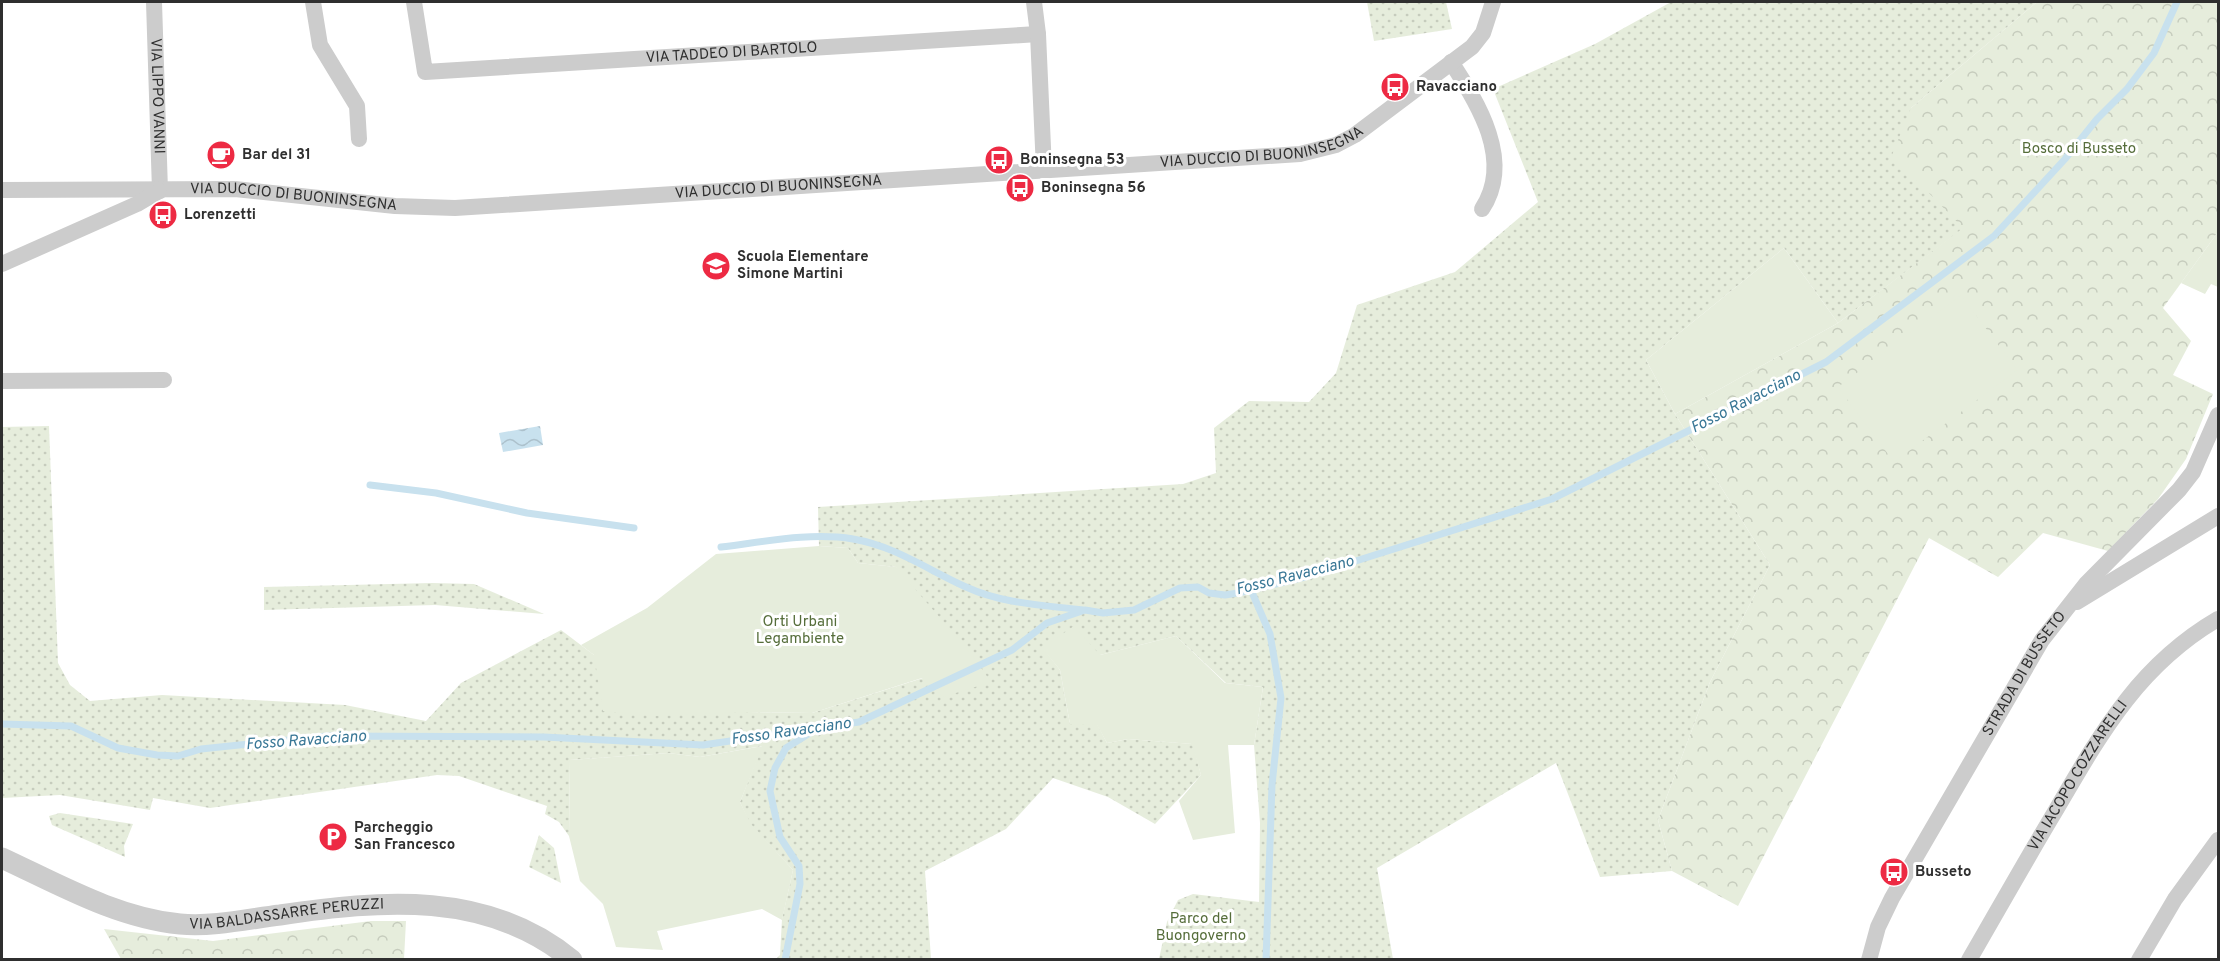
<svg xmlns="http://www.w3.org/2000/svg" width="2220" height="961" viewBox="0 0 2220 961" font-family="Overpass,sans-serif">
	<defs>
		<pattern id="grass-dots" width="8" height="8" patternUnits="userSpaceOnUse" patternTransform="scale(1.5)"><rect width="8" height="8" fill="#e6eddc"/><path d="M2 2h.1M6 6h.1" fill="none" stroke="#c6ccbd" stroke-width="1.8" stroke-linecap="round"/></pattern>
		<pattern id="forest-crowns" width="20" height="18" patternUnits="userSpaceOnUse" patternTransform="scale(1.5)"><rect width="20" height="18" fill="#e6eddc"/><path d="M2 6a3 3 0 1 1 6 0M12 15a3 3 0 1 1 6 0" fill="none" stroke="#c6ccbd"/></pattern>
		<pattern id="water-waves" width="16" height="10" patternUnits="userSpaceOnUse" patternTransform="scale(1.5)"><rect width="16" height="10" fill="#c8e1ee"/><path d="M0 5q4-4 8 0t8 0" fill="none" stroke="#acc1cc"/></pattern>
	</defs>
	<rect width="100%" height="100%" fill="#fff"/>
	<path fill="url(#grass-dots)" d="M1367,2H1446L1452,29L1374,41Z
		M1671,2H2037L1911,108L1964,228L1838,323L1784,248L1646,360L1675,414L1770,565L1710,682L1658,820L1672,871L1600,877L1556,763L1377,868L1393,959H1159L1167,922L1178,900L1193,894L1259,902L1260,823L1254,745L1263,687L1226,683L1176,636L1100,655L1043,648L1060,670L1070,724H1097L1107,743L1128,739L1193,744L1201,775L1155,824L1108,797L1053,778L1006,829L925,871L931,959H776L780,955L782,919L793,870L750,824L740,802L762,746L700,757L668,753L570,760L569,836L559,822L545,814L547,806L459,776L437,775L210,808L153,798L150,810L60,795L2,798V427L49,426L58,663L70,685L90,701L162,695L345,705L426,721L461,683L561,630L594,655L748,712L812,713L923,678L896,567L858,563L848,548L819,546L818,507L1183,484L1216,473L1214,428L1249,401L1309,402L1336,373L1357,305L1455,272L1538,202L1493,89L1595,44Z
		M432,583L474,584L544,614L435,605L264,610V587Z
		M60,813L133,824L124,846L125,857L52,825L49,816Z
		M539,835L554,848L561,883L529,867Z"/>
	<path fill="url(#forest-crowns)" d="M2037,2H2218V232L2163,308L2191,341L2173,375L2213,394L2186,459L2158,499L2108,551L2043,533L1998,577L1929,538L1738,906L1672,871L1658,820L1710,682L1770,565L1675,414L1838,323L1963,228L1892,155L1911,108Z
		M371,921H406L404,959H121L104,929L213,941Z"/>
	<path fill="#e6eddc" d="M2218,232V287L2211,284L2205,294L2181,283Z
		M1784,248L1838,323L1675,414L1646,360Z
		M1961,295L2017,370L1894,462L1838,387Z
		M819,546L848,548L858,563L896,567L972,655L991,682L943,697L922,678L812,713L748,712L654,716L603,711L594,655L581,645L647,608L716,554Z
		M1074,626L1100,655L1176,636L1225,683L1263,687L1254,745H1228L1235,833L1193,840L1179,801L1201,775L1192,744L1128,739L1107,743L1097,725L1070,724L1060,670L1042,648Z
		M763,746L740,802L751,824L793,870L782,920L762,909L657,931L663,950L616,947L603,904L580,881L569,836L570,760L668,753L700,757Z"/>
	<path fill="url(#water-waves)" d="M540,426L543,445L503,452L499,433Z"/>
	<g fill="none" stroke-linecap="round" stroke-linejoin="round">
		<path stroke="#c8e1ee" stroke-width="7" d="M370,485L436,493L527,513L634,528
			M721,547C763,542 810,532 853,539C895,546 928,570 966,587C1003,604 1043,605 1083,610
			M1251,590L1270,634L1281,698L1272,785L1266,960
			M2,724L71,726L118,748L157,755L178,756L201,749L327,736L544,737L703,745L859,722L1012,650L1047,623L1085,610L1103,613L1134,610L1180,588L1198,587L1209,593L1225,595L1238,593L1305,577L1552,499L1826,362L1994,236L2065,159L2097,119L2127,89L2154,53L2177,2
			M785,960L800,884L799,866L780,837L770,791L775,768L786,748L813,731"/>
		<g stroke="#ccc" stroke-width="16">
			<path id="s1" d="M154,2L160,191"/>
			<path d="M313,2L320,45L357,106L359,139"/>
			<path id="s2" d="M414,2L425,72L1038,34"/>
			<path d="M1034,2L1038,34L1044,170"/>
			<path d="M1451,62C1478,103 1514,161 1482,209"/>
			<path id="s3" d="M2,190L235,189L395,206L455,208L1300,154L1336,145L1355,135L1472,47L1483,33L1493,2"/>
			<path d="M2,264L137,204L159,191"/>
			<path d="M2,381L164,380"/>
			<path d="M2077,602L2218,516"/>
			<path id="s4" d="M1869,960L1878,927L1892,898L2042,640L2086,584L2179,490L2193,472L2218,415"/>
			<path id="s5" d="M1969,960C1998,910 2026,860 2056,810C2101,733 2139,665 2218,619"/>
			<path d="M2139,960L2175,899L2218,840"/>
		</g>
		<path stroke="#ccc" stroke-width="21" id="s6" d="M2,858C58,884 117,918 180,924C213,927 248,919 280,915C381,900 487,890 572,960"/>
	</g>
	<defs>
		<g id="bus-disc" transform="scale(1.5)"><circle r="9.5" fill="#ed2a43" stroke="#fff"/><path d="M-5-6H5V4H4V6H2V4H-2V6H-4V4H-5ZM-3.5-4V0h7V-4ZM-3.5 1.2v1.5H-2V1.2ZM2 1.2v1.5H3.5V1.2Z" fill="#fff"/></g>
		<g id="cafe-disc" transform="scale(1.5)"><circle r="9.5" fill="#ed2a43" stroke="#fff"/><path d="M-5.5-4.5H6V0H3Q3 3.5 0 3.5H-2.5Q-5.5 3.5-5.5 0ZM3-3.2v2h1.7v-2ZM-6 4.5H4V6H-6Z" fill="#fff"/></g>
		<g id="school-disc" transform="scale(1.5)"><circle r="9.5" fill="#ed2a43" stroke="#fff"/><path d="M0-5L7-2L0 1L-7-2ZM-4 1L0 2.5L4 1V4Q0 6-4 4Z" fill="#fff"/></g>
		<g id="parking-disc" transform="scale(1.5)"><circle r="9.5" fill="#ed2a43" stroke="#fff"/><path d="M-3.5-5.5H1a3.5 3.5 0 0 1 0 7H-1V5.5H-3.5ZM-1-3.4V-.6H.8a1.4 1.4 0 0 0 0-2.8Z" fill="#fff"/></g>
	</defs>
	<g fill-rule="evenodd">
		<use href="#bus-disc" x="1395" y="87"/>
		<use href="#cafe-disc" x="221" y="155"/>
		<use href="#bus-disc" x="999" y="160"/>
		<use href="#bus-disc" x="1020" y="188"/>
		<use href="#bus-disc" x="163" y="215"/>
		<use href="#school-disc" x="716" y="266"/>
		<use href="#parking-disc" x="333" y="837"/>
		<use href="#bus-disc" x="1894" y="872"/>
	</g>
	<g text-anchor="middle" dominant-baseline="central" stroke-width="6" stroke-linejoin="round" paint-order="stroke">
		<g font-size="15" fill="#2f2f2f" stroke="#fff">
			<text stroke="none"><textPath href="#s2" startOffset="378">VIA TADDEO DI BARTOLO</textPath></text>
			<text stroke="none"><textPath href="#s1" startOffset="94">VIA LIPPO VANNI</textPath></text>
			<text stroke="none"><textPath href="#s3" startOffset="1264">VIA DUCCIO DI BUONINSEGNA</textPath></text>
			<text stroke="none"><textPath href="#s3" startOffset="778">VIA DUCCIO DI BUONINSEGNA</textPath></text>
			<text stroke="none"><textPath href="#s3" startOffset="292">VIA DUCCIO DI BUONINSEGNA</textPath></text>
			<text stroke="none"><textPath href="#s4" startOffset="327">STRADA DI BUSSETO</textPath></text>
			<text stroke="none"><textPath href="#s5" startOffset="214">VIA IACOPO COZZARELLI</textPath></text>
			<text stroke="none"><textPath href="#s6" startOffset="298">VIA BALDASSARRE PERUZZI</textPath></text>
		</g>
		<g font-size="15" font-weight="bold" fill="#2f2f2f" stroke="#fff" text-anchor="start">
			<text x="1416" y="87">Ravacciano</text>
			<text x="242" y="155">Bar del 31</text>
			<text x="1020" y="160">Boninsegna 53</text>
			<text x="1041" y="188">Boninsegna 56</text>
			<text x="184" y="215">Lorenzetti</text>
			<text x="737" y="257">Scuola Elementare<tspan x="737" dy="17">Simone Martini</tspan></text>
			<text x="354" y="828">Parcheggio<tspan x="354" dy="17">San Francesco</tspan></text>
			<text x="1915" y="872">Busseto</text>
		</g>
		<g font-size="15" fill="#556d3a" stroke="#fff">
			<text x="2079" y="149">Bosco di Busseto</text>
			<text x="800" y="622">Orti Urbani<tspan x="800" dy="17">Legambiente</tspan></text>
			<text x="1201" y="919">Parco del<tspan x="1201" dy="17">Buongoverno</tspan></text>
		</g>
		<g font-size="16" font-style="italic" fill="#397796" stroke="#fff">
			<text transform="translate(1746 402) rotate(-27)">Fosso Ravacciano</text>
			<text transform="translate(1295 576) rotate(-14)">Fosso Ravacciano</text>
			<text transform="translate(791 732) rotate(-8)">Fosso Ravacciano</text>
			<text transform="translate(306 741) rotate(-4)">Fosso Ravacciano</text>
		</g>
	</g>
	<rect width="2220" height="961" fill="none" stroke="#2f2f2f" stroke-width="6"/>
</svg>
